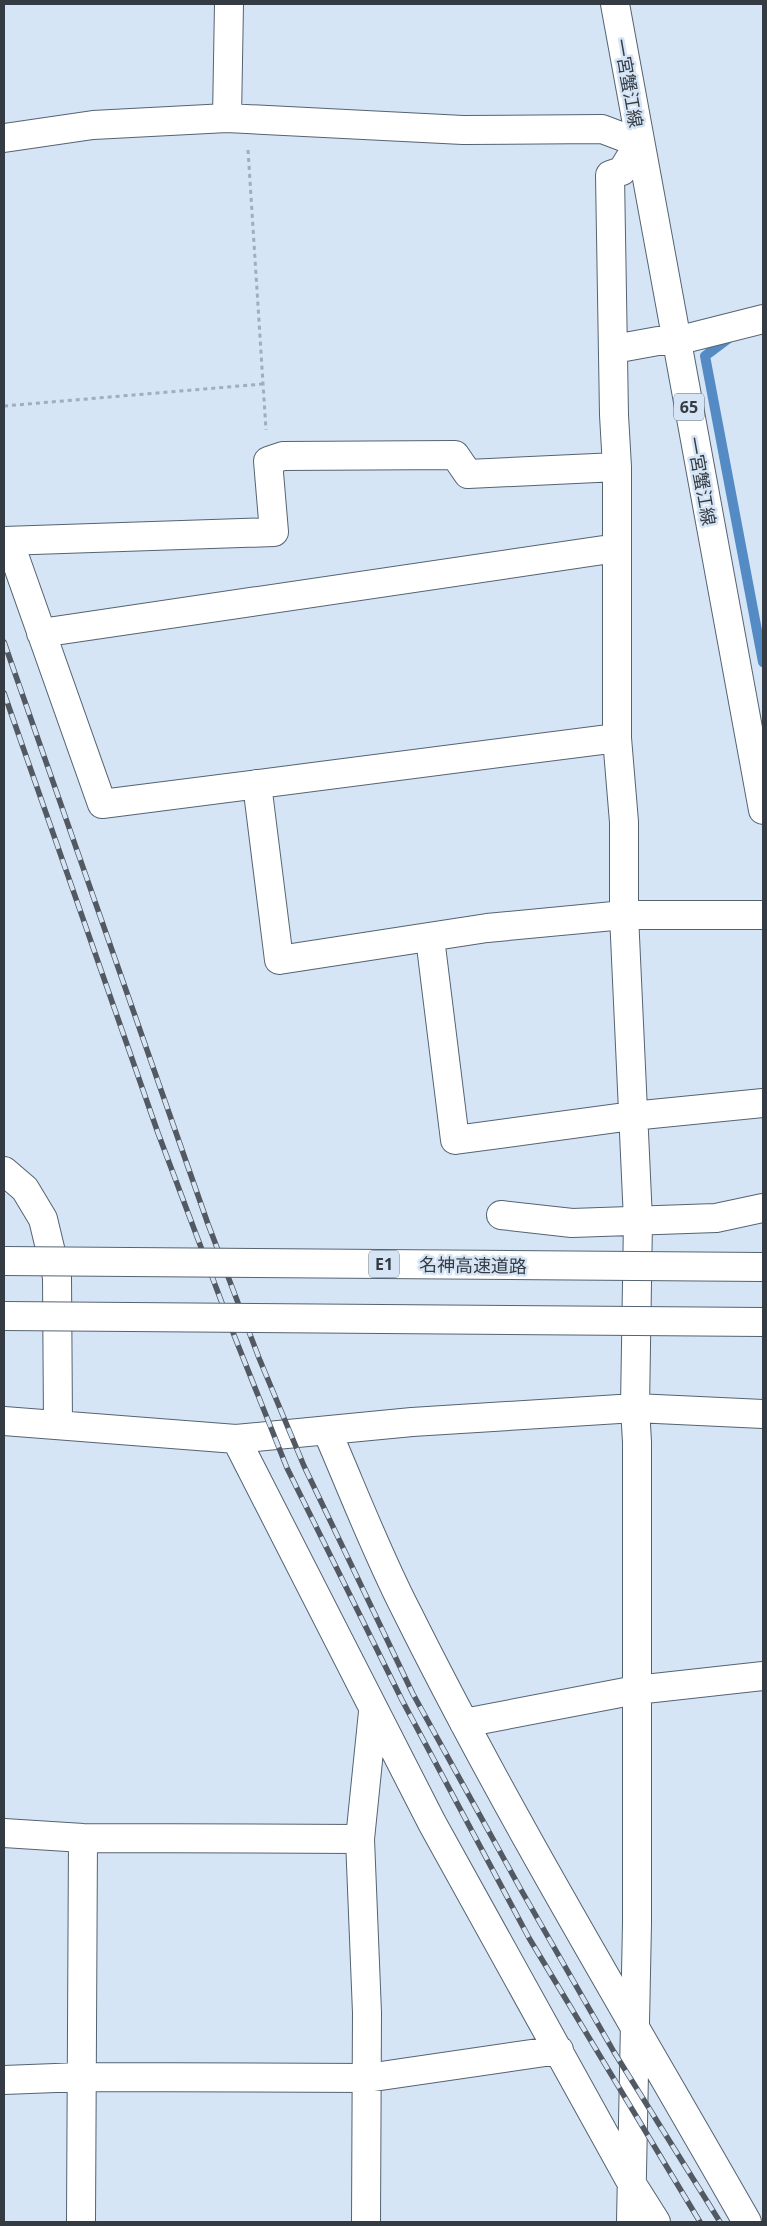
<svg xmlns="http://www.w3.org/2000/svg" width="767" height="2226" viewBox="0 0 767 2226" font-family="'Noto Sans','Noto Sans JP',sans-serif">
	<rect width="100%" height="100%" fill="#d5e5f6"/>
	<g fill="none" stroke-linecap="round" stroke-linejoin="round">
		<path stroke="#548bc4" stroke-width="10" d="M729,338L705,356L763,662"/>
		<g stroke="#556371" stroke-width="30">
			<path id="minor" d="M227,118L229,4
				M4,138L93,125L227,118L463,130L602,129L639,143L622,171L610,175L614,415L617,467V738L624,822V915L638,1220L635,1408L637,1442V1923L631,2222
				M614,349L658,341H676L763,319
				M4,541L274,532L268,461L283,456L455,455L468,474L617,467
				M9,541L102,804L617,738
				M41,633L617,548
				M257,784L279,960L487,928L624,915H763
				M430,938L455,1140L632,1116L763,1103
				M4,1171L25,1189L43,1219L57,1277L58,1425
				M501,1215L572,1223L716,1218L763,1208
				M4,1421L236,1439L412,1422L635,1408L763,1414
				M327,1431C353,1491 377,1554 407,1612C511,1821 632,2020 747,2222
				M236,1439L432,1823L632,2184L656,2222
				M464,1723L636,1690L763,1676
				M4,1833L83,1838L360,1839
				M4,2080L81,2077L367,2078L559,2050
				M81,2222L83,1838
				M366,2222L367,2013L360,1839L373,1712"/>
		</g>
		<g stroke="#556371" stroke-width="30">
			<path id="major" d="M615,4L763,810"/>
		</g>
		<path stroke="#a0adbb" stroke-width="3" stroke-dasharray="4 4" stroke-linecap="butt" d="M248,150L266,430
			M4,406L263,384"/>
		<use href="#minor" stroke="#fff" stroke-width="28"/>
		<use href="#major" stroke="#fff" stroke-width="28"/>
		<g stroke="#525962" stroke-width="5.5">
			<path id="rail" d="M4,642L208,1224L259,1358L304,1466L413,1694L520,1888L614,2052L720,2222
				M4,693L158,1133L234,1335L287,1468L402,1700L529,1938L700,2222"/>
		</g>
		<use href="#rail" stroke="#d5e5f6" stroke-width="4" stroke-dasharray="11" stroke-linecap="butt"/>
		<g stroke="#556371" stroke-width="30" stroke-linecap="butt">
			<path id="highway-bridge" d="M4,1261L763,1267
				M4,1316L763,1322"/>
		</g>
		<use href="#highway-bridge" stroke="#fff" stroke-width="28"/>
	</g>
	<g text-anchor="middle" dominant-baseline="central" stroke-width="5" stroke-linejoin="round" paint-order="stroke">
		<g fill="#d5e5f6" stroke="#656e78" stroke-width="1">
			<rect x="674" y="393.5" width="30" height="27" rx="4"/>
			<rect x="369" y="1250.5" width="30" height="27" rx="4"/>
		</g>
		<g font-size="16" font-weight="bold" fill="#353b42">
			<text x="689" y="407">65</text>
			<text x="384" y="1264">E1</text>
		</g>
		<g font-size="18" fill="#353b42" stroke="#d5e5f6">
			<text transform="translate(629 83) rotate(80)">一宮蟹江線</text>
			<text transform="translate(702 481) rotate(80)">一宮蟹江線</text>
			<text transform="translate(473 1265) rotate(1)">名神高速道路</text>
		</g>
	</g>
	<rect width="767" height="2226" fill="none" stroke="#353b42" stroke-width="10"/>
</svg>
